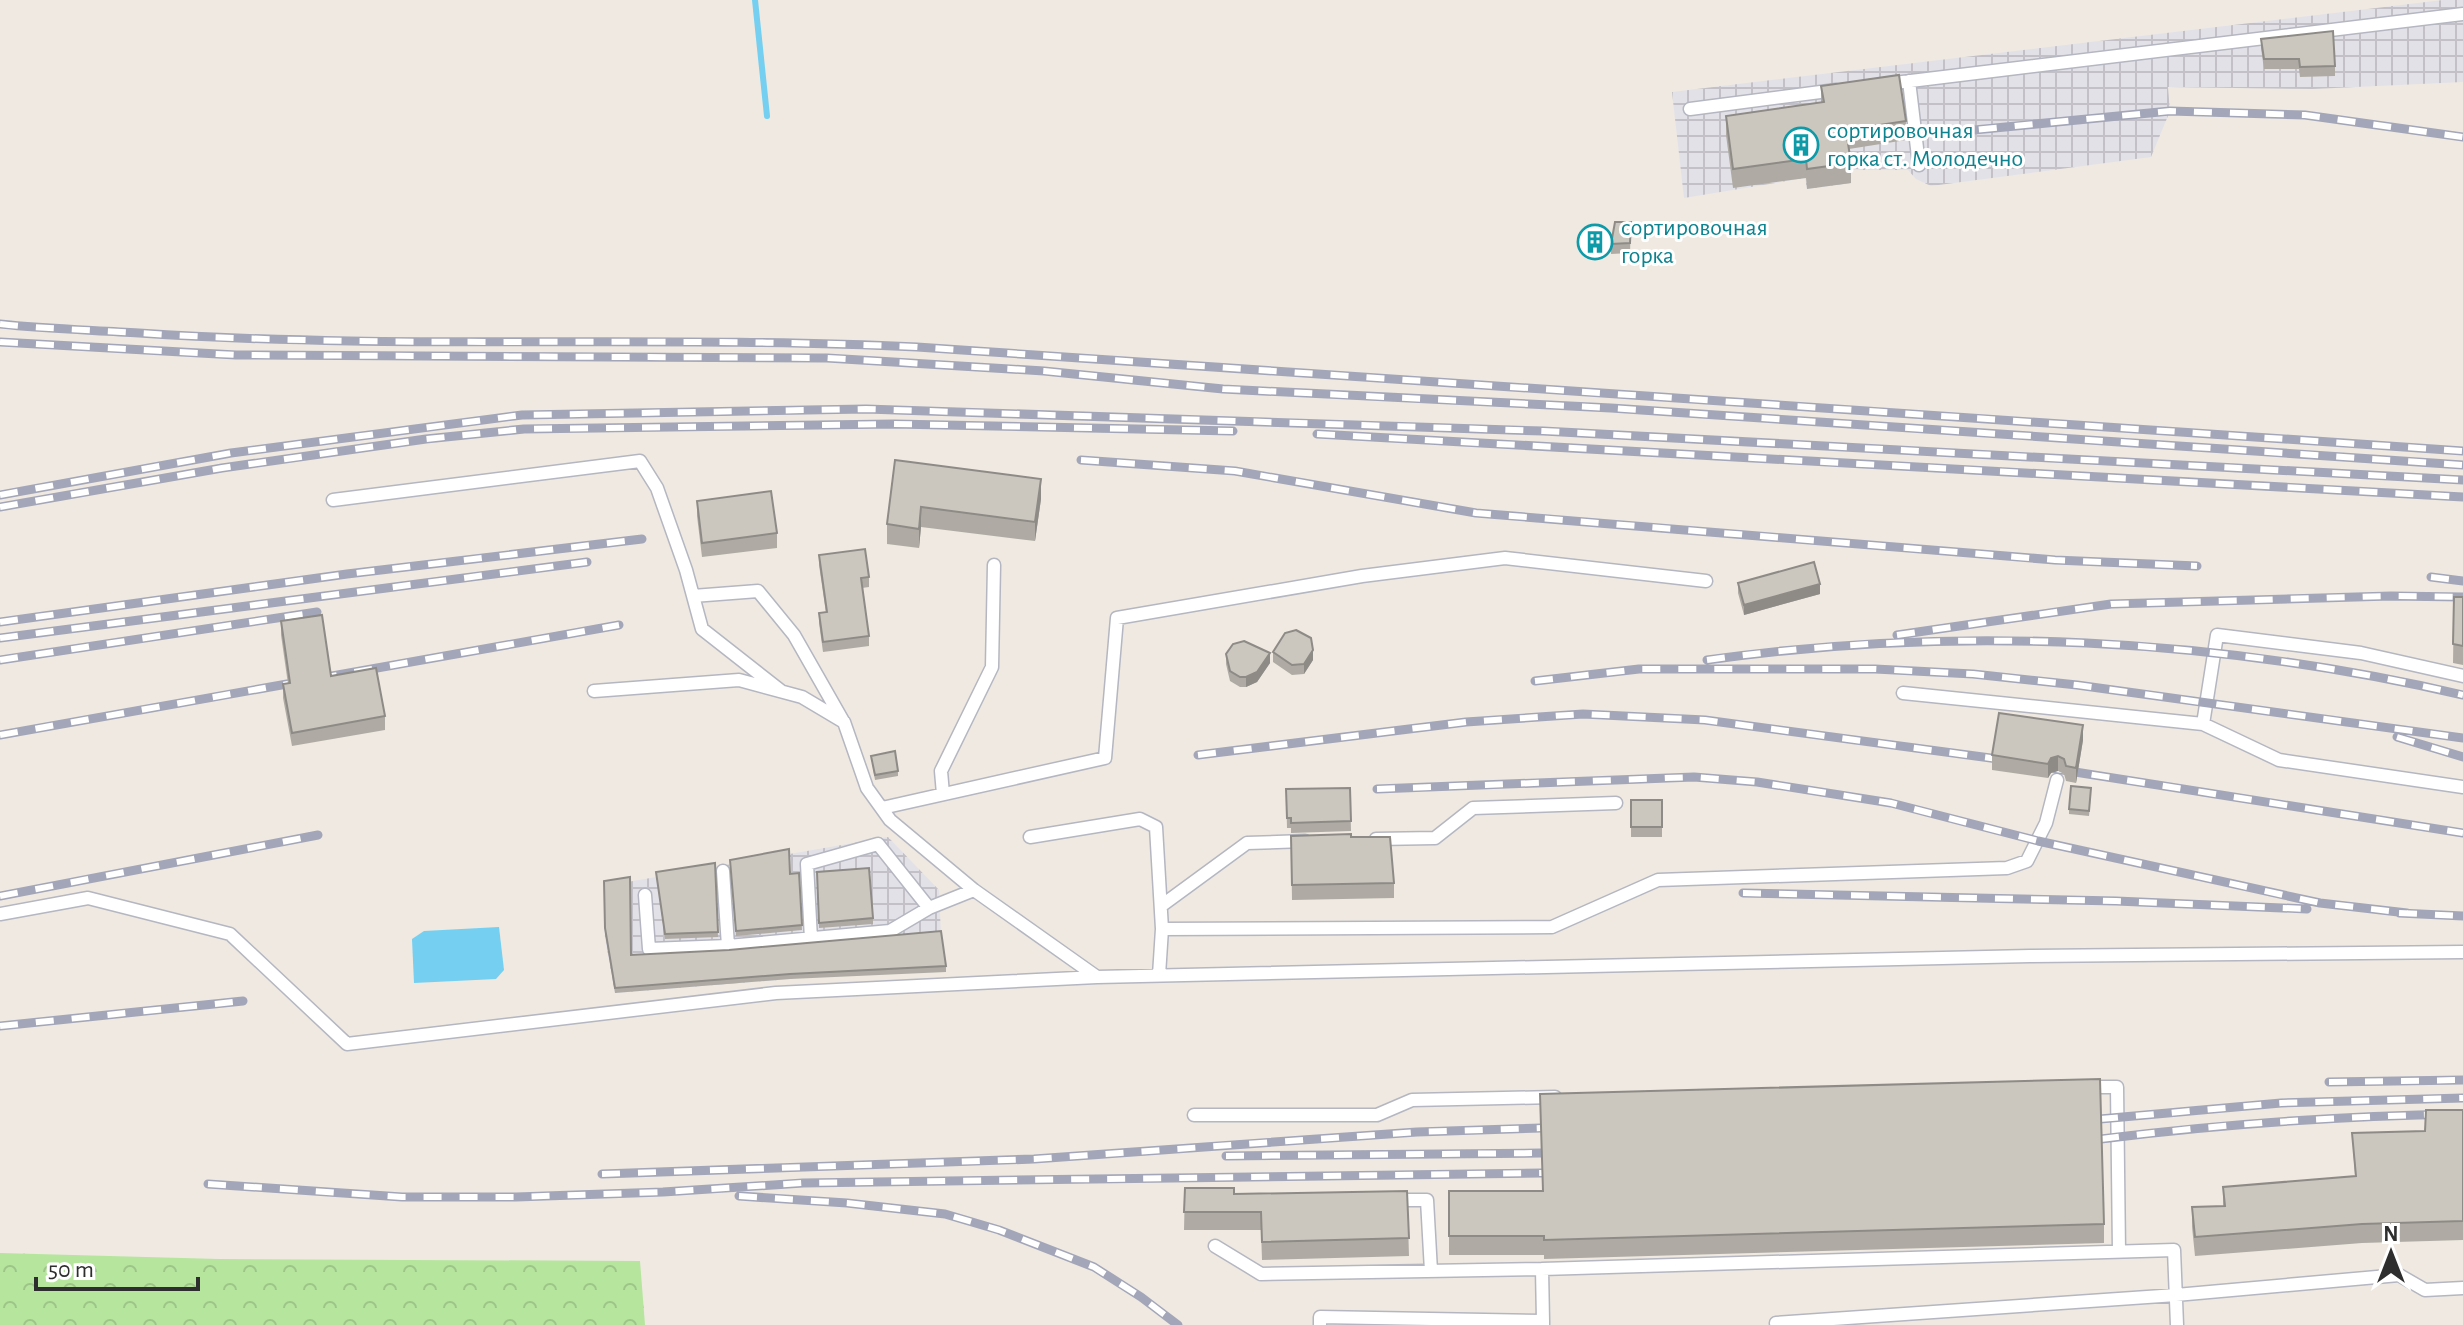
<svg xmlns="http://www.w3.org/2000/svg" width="2463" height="1325" viewBox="0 0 2463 1325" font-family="'Alegreya Sans',sans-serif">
	<defs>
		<pattern id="industrial-grid" width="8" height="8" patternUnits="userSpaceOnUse" patternTransform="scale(2)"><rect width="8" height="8" fill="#e3e1e8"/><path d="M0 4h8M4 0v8" fill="none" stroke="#c3c1c7"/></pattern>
		<pattern id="forest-crowns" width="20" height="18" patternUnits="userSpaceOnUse" patternTransform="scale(2)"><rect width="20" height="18" fill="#b6e59e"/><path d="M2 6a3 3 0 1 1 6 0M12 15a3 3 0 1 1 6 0" fill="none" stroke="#9dc588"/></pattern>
	</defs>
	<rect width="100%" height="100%" fill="#efe9e1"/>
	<path fill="url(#industrial-grid)" d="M2443,0H2463V82L2313,89L2168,87L2170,111L2151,157L1931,186L1916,179L1908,170H1849L1851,183L1807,189L1805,178L1684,198L1672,92Z
		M888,837L939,890L941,936L790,979L615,993L605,939L604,886Z"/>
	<path fill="url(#forest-crowns)" d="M0,1253L219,1259L640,1261L645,1325H0Z"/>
	<path fill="#75cff0" d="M499,927L504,970L496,979L414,983L412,939L424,931Z"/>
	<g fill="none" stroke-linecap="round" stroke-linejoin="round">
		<path stroke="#75cff0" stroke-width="6" d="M755,0L767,116"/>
		<g stroke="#b4b7c1" stroke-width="15">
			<path id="service" d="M1909,81L1919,165
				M1886,84L2463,14
				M1690,109L1836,90
				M333,500L640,461L657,488L686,570L702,629L781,691
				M693,596L758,591L794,635L843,721
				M594,691L739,680L802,697L844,722L867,788L890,820L974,890
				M1903,693L2203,724L2279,760L2463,787
				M2203,724L2217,635L2361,653L2463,676
				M943,794L941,771L992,667L994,565
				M882,808L1105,758L1117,618L1362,576L1505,558L1706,581
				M1030,837L1140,819L1156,827L1162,929
				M1376,839L1435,838L1473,808L1616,803
				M723,871L728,946
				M645,895L649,949L728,946L890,931L929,908L974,890L1097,977L2030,956L2463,952
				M1161,906L1247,843L1305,841
				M0,914L88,898L230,934L347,1044L776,993L1097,977
				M811,939L807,864L878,844L929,908
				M1159,975L1162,929L1552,927L1658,880L2007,868L2027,861L2046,823L2057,780
				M2085,1087H2117L2119,1252
				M1194,1115H1377L1412,1100L1555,1097
				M1394,1200H1427L1431,1271
				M1215,1246L1261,1274L1542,1269
				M1543,1321L1542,1269L2174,1250L2177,1325
				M1776,1323L2176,1295L2399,1275L2425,1290L2463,1288
				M1320,1325V1317L1543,1321V1325"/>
		</g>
		<use href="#service" stroke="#fff" stroke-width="12"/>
		<g stroke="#a3a6b8" stroke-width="9">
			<path id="rail" d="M1943,133L2170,111L2305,115L2463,137
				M0,324C46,329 93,330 139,333C399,350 658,335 917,347L2463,451
				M0,342L236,355L827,358L1044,371L1223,389L1611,408L2463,465
				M1317,434L2463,497
				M1081,460L1235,471L1476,513L2055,560L2197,566
				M0,495L231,453L522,415L866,409L1543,431L2463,480
				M0,507L222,468L426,439L524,429L894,424L1233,431
				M2431,577L2463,581
				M0,622L347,574L642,539
				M1897,635L2111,604L2391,596L2463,597
				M0,638L587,562
				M0,660L317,612
				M1707,660C1957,625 2217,638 2463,695
				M1535,681L1639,669H1875L1973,674L2077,685L2463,738
				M0,735L619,625
				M2397,737L2463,757
				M1198,755L1466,722L1583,714L1705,720L2013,761
				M2056,769L2463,833
				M1377,789L1694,777L1757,782L1891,803L2038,841L2320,903L2407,913
				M1743,893L2116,901L2307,909
				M0,896L318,835
				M2399,913L2463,916
				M0,1026L243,1001
				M2329,1082L2463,1080
				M2100,1119L2281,1103L2463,1098
				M2101,1139C2221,1124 2341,1116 2463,1114
				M1226,1156L1541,1153
				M602,1174L1034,1159L1417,1132L1541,1128
				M208,1184L402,1197H516L663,1192L803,1183L1542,1173
				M739,1196L847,1203L945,1214L999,1230L1094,1267L1141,1297L1178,1325"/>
		</g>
		<use href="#rail" stroke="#fff" stroke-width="6" stroke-dasharray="18" stroke-linecap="butt"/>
	</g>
	<path fill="#afaba4" d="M2261,39L2335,66V76L2300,77L2299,69H2264L2261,48Z
		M1821,86L1906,121V140L1849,149L1851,163V183L1807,189L1806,178L1733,188L1726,135V116L1821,103Z
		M1631,222L1630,253L1611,254V244Z
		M895,460L1041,499L1035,541L921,527L919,548L887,544V524Z
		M697,501L777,533V548L702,557L697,516Z
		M819,555L869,577V587L862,588L869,636V646L823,652L819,623V613H826L819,565Z
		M1738,583L1820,594L1744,615L1738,593Z
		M2454,597H2463V665L2453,663Z
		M281,621L331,676L385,716V730L292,746L283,698V684H288L281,635Z
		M1273,652L1313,660L1304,674L1292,675L1273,662Z
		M1226,654L1270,663L1257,682L1246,687H1240L1230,681L1226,664Z
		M2083,740L2076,783L2066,781L2064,774L2058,771L2051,773L2048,778L1992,770V755Z
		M871,756L898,771V776L875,780Z
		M1350,788L1351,831L1291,833V828H1287L1286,789Z
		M2091,793L2089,816L2069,814V809Z
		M1631,800H1662V837H1631Z
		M1291,836L1351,837L1394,883V898L1292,900Z
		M715,863L718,937L665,939L656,872Z
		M730,865L790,874L799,873L802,930L736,936Z
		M817,872L873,918V924L819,928Z
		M604,881L631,955L946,966V972L790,979L615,993L605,933Z
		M2463,1110V1240L2362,1243L2195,1256L2192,1227V1207L2223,1206V1187L2355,1176L2352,1133L2425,1131Z
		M1185,1188L1234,1194L1407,1191L1409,1256L1262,1260L1261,1230H1184Z
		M1449,1191L2104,1224V1243L1544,1259V1255H1449Z"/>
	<path fill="#8e8b86" d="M1041,479V499L1035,541V522Z
		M921,507V527L919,548V529Z
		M1820,584V594L1744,615V605Z
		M1313,650V660L1304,674V664Z
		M1270,653V663L1257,682L1246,687V677Z
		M2083,725V740L2076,783V768Z
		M2058,756V771L2051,773L2048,778V764L2051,758Z"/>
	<path fill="#cbc7bf" stroke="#8e8b86" stroke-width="2" d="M2333,31L2335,66L2300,67L2299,59H2264L2261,39Z
		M1899,75L1906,121L1846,130L1851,163L1807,169L1806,159L1733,169L1726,116L1824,102L1821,86Z
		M1615,222H1631L1630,243L1611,244Z
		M895,460L1041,479L1035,522L921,507L919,529L887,524Z
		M771,491L777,533L702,543L697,501Z
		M865,549L869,577L861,578L869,636L823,642L819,613L827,612L819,555Z
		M1814,562L1820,584L1744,605L1738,583Z
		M2454,597H2463V646L2453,644Z
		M322,615L331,676L376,668L385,716L292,733L283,684L290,683L281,621Z
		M1296,630L1311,638L1313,650L1304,664L1292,665L1273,652L1285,633Z
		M1244,641L1270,653L1257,672L1246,677H1240L1230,671L1226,654L1233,644Z
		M1999,713L2083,725L2076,768L2066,766L2064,759L2058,756L2051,758L2048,764L1992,755Z
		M895,751L898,771L875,775L871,756Z
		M2071,786L2091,788L2089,811L2069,809Z
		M1350,788L1351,821L1291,823V818H1287L1286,789Z
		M1631,800H1662V827H1631Z
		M1351,834V837H1390L1394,883L1292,885L1291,836Z
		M789,849L790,874L799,873L802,925L736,931L730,860Z
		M715,863L718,932L665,934L656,872Z
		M869,868L873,918L819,923L817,872Z
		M630,877L631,955L729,950L941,931L946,966L790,974L615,988L605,928L604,881Z
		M2100,1079L2104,1224L1544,1240V1236H1449V1191H1543L1540,1094Z
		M2426,1110H2463V1221L2362,1224L2195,1237L2192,1207L2225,1206L2223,1187L2356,1176L2352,1133L2425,1131Z
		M1185,1188H1234V1194L1407,1191L1409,1238L1262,1242L1261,1212H1184Z"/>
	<defs>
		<g id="building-ring" transform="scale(1.8)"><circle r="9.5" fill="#fff" stroke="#0f9aa8" stroke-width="1.5"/><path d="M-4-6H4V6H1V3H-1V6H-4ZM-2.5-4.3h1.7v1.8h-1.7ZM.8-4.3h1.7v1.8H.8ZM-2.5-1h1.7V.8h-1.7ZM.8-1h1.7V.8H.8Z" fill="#0f9aa8"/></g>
	</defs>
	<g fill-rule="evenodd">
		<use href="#building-ring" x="1801" y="145"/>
		<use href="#building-ring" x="1595" y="242"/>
	</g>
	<g text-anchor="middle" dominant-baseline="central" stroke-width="6" stroke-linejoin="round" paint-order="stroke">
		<g font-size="24" fill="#0d838f" stroke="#fff" text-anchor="start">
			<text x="1827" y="131">сортировочная<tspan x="1827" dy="28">горка ст. Молодечно</tspan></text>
			<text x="1621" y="228">сортировочная<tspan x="1621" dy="28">горка</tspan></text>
		</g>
	</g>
	<g transform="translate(2391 1253)" stroke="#ffffff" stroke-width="6" paint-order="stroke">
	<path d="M0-6L14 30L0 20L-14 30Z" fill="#2e2e2e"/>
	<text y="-12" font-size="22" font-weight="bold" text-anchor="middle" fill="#2e2e2e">N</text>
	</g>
	<path d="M36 1277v12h162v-12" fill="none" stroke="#2e2e2e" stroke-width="4"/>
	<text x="48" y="1277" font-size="24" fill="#2e2e2e" stroke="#ffffff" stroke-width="6" paint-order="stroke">50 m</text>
</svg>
